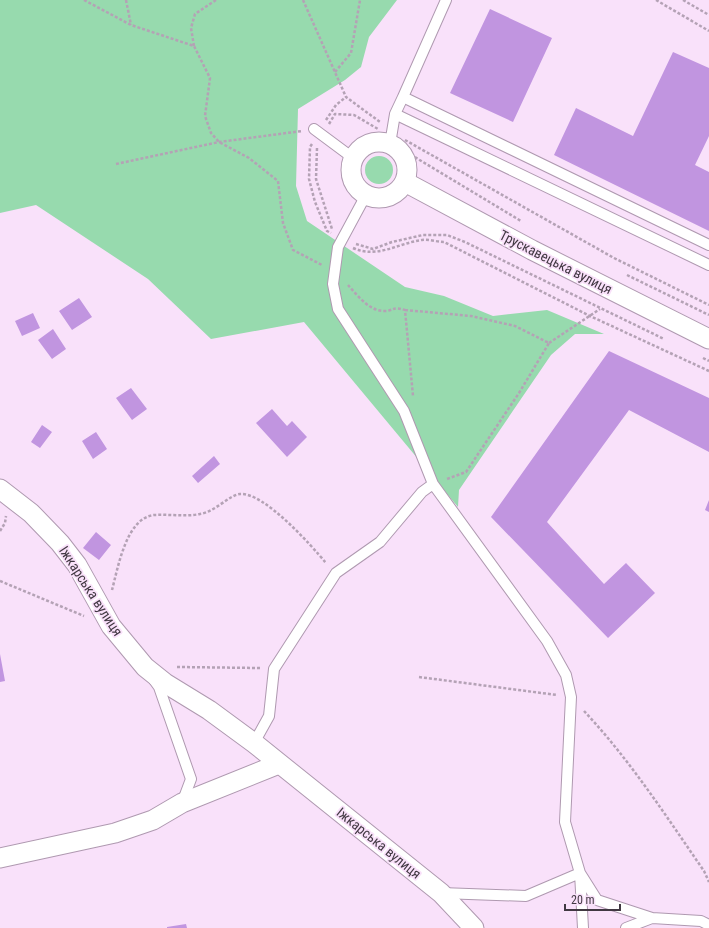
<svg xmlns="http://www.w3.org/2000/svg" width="709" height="928" viewBox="0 0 709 928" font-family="'Roboto Condensed',sans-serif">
	<rect width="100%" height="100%" fill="#f9e1fa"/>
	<path fill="#97daae" d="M0,0H397L369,37L361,67L345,80L298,109L296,186L307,221L405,287L444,296L493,316L547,310L604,334H575L551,355L459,490L458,507L304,322L211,339L148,279L36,205L0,213Z
		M365 170a14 14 0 1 1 28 0a14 14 0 1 1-28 0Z"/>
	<path fill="#c195e0" d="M490,9L552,38L513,122L450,93Z
		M673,52L709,68V136L695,165L709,172V231L554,155L576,108L633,136Z
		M79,298L92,317L72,330L59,311Z
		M33,313L40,328L22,336L15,321Z
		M53,329L66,349L52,359L38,340Z
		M609,351L709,398V452L629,410L547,522L604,584L626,563L655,593L608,638L491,517Z
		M131,388L147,409L132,420L116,398Z
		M272,409L287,426L292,421L307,437L287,457L256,423Z
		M42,425L52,432L40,448L31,442Z
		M96,432L107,449L93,459L82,441Z
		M214,456L220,464L198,483L192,476Z
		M709,500V512L705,510Z
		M96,532L111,545L99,560L83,548Z
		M0,654L5,681L0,682Z
		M186,924L187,928H167V927Z"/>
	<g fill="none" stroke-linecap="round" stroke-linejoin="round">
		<g stroke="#af99b0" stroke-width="12">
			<path id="lane" d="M403,97L446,0
				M314,129L353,158
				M390,144L395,114
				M366,195L338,247L333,284L338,309L404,411L433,484L547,641L566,675L571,697L565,822L580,873L583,928
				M709,245L403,97L395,114L709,265
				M154,680L159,687L191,779L182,803
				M254,743L269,716L274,669L336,573L380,542L422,492L433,484
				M441,893L526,896L580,873L597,900L652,918
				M626,928L652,918L701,921L709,925"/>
		</g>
		<g stroke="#af99b0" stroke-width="21">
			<path id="street" d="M351 170a28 28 0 1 1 56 0a28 28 0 1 1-56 0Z
				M405,182L532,250L709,339
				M0,489L31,513L60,543L77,565L111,626L145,667L165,683L209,710L254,743L441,893L474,928
				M0,858L115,833L153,820L182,803L279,764"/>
		</g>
		<path stroke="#b4a2b5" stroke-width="2.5" stroke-dasharray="3 2" stroke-linecap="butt" d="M84,0L131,25L194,46L210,78L205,116L211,133L219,142L249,158L278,181L283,223L293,250L322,265
			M126,0L131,25
			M303,0L346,97L380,122
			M656,0L709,31
			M683,0L709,15
			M194,46L191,28L195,14L216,0
			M335,72L351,53L360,0
			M326,120L336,105L346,97
			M329,124L335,114L354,115L378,129
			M405,140L614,258L709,305
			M312,144L310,147L309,179L315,202L327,231L331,233
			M317,148L316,179L332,229
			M403,148L413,156L521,221
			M116,164L219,142L302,131
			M356,244L373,249L392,242L423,235H447L465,242L664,339
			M353,248C378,259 398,243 422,240C429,239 437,242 444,242L590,316L709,371
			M627,275L709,315
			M348,285C357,295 369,311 384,311C394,311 392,306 405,310L413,396
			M405,310L471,316L515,326L549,343L519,393L466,472L447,479
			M549,343L600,309
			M703,358L709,361
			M0,531L5,523L6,516
			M0,581L84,616
			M112,590C118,568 126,518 154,515C169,514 185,517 200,514C215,512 229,495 240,494C264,492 311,545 326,563
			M177,667L260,668
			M419,677L557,695
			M584,711C630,760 666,816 704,871L709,882"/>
		<use href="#lane" stroke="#fff" stroke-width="10"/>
		<use href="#street" stroke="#fff" stroke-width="19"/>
	</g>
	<g text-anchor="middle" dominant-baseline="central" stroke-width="3.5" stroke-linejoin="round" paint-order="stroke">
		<g font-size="14" fill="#413842" stroke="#f9e1fa">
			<text transform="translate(556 262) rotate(27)">Трускавецька вулиця</text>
			<text transform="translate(91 591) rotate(57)">Іжкарська вулиця</text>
			<text transform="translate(379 843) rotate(39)">Іжкарська вулиця</text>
		</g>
	</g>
	<path d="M565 904v6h55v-6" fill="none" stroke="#413842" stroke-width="2"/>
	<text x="571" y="904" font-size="12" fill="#413842" stroke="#f9e1fa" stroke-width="3" paint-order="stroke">20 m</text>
</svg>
